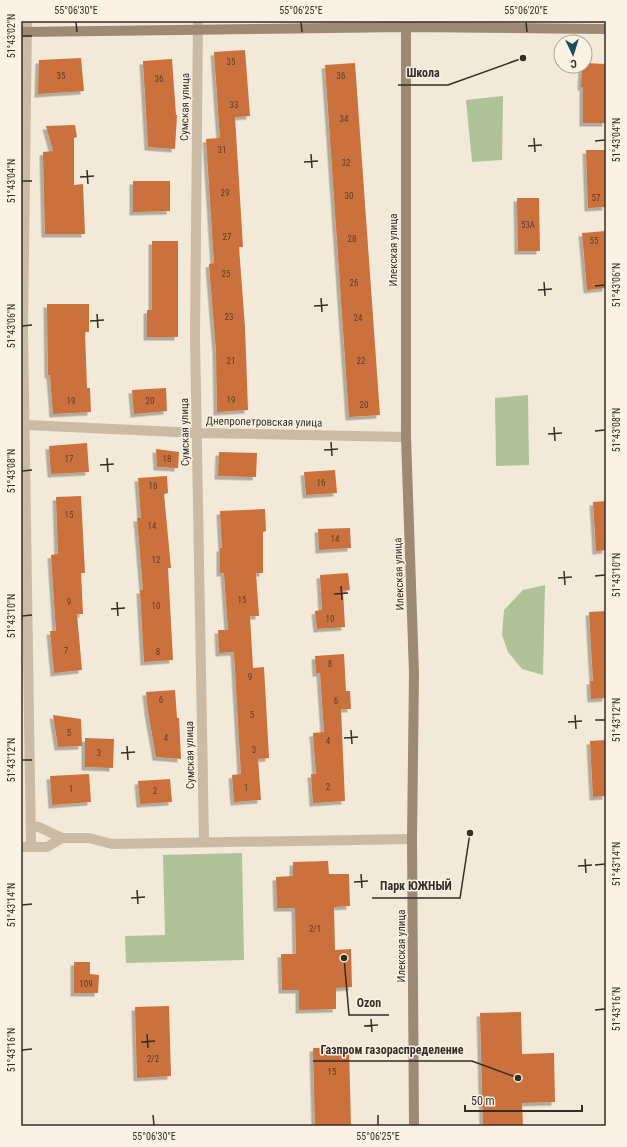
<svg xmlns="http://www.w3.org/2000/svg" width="627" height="1147" viewBox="0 0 627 1147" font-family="'Roboto Condensed',sans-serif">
	<defs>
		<filter id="shadow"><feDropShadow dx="-3.5" dy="3.5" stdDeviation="0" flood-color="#0004"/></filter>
	</defs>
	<rect width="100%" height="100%" fill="#f2e9d8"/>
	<path fill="#afc298" d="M503,96L502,160L472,162L466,100Z
		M528,395L529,465L496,466L495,398Z
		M545,585L543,675L522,669L508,652L502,635L504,610L523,590Z
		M242,853L244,960L126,963L125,936L165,935L163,855Z"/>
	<path fill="#cb713d" filter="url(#shadow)" d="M245,50L250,116L235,117L243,247H239L245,327L248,410L217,412L216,351L209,264L214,263L206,139L220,138L214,52Z
		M81,58L84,91L38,94L39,60Z
		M172,59L176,115H177L175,149L148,147L143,61Z
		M355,63L380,415L349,417L325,65Z
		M585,63L606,64V123H583V87H581L582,66H585Z
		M75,125L77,137L74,138V185L83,184L85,234H45L43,152L53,151L46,126Z
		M586,150H606V207L588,208Z
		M133,181H170V211L133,212Z
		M517,198H539L540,251H518Z
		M606,231V288L587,290L582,233Z
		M152,241H178V337H147V310H152Z
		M47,304H89V332H85L87,388H90L91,412L53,414L50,375H48Z
		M166,388L167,411L134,414L132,390Z
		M87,443L89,472L51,474L49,446Z
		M156,449L179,452L178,468L157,467Z
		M219,452L257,453L256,477L218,476Z
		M335,470L337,493L306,495L304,472Z
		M167,476L168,493L164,494L171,568H168L173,660L144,662L140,590H143L137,518H141L138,478Z
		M81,496L85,573H81L83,614H77L82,670L54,673L50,631H56L51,555L58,554L56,497Z
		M606,501V550L596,551L593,502Z
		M265,509L266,531L263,532V573H256L259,616H250L253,668L264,667L269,758L258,759L261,800L234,802L232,775L241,774L234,652L219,653L218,630H228L224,573H220V548H222L220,511Z
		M350,528L351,548L319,550L318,529Z
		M348,573L350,590L343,591L345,627L317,629L315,611L322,610L320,575Z
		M606,611V698L591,699L590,681H593L589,612Z
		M344,654L346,691H350L351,709H341L345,801L313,803L311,774H316L313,733L324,732L320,673H316L315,656Z
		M175,690L177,718H179L181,759L156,757L148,711L146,692Z
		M53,715L81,719L82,746L58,747Z
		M85,738L114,739L113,768L85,767Z
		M606,740V796L593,797L590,741Z
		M89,774L91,802L52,805L50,776Z
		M170,779L172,802L140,804L138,781Z
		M328,861L329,874H349L350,906L334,907L335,950L351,949L352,987L336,988V1009L299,1010V990H282L281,954H296L295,908H277L276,877L293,876V862Z
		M74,962H90V974L99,975L98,993H74Z
		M169,1006L171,1076L137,1078L135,1007Z
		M521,1012L522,1054L554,1053L555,1102L522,1103L523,1126H483L480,1013Z
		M349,1047L351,1126H315L313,1048Z"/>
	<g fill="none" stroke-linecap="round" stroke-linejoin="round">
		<path stroke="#cbbaa4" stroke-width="10" d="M27,21L23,330L31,847
			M198,21L195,337L204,841
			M26,425L198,433L406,437
			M31,826L39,827L62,838H89L112,844L412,839
			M21,847H47L62,838"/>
		<path stroke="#9e8975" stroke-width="10" d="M406,21V437L414,674L412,839L414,1126
			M21,32L406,27L606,29"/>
	</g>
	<path fill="none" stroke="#352d26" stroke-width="1.5" d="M76,22L77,32M301,22L302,32M526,22L527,32M22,36H32M534,138L535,152M595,141L605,140M528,146L542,145M311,154L312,168M304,162L318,161M87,170L88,184M80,177L94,176M22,181H32M544,282L545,296M595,286L605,285M538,290L552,289M321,298L322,312M314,306L328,305M97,314L98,328M90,321L104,320M22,326L32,325M554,427L555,441M595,431L605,430M548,434L562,433M331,442L332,456M324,450L338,449M107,458L108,472M100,465L114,464M22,471L32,470M564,571L565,585M595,576L605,575M558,578L572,577M341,586L342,600M334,594L348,593M117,602L118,616M111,609L125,608M22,616L32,615M575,715L576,729M595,720H605M568,722L582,721M351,730L352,744M344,738L358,737M127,746L128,760M121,753L135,752M22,760H32M585,859L586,873M595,865L605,864M578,866L592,865M361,874L362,888M354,882L368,881M137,890L138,904M131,898L145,897M22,905L32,904M595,1010L605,1009M371,1019L372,1032M364,1026L378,1025M147,1034L148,1048M141,1042L155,1041M22,1050L32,1049M153,1115L154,1125M378,1115V1125"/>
	<g text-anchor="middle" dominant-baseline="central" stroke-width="3" stroke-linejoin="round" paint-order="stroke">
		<g font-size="9" fill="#5a3e2c">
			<text x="231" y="62">35</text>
			<text x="61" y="76">35</text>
			<text x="341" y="76">36</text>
			<text x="159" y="79">36</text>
			<text x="234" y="105">33</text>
			<text x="344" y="119">34</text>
			<text x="222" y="150">31</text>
			<text x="346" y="163">32</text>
			<text x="225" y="193">29</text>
			<text x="349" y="196">30</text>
			<text x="596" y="198">57</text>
			<text x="528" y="225">53А</text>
			<text x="227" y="237">27</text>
			<text x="352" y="239">28</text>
			<text x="594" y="241">55</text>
			<text x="226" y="274">25</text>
			<text x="354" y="283">26</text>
			<text x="229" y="317">23</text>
			<text x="358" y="318">24</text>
			<text x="231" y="361">21</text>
			<text x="361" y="361">22</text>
			<text x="231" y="400">19</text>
			<text x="71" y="401">19</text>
			<text x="150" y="401">20</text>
			<text x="364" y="405">20</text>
			<text x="69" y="459">17</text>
			<text x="167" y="459">18</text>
			<text x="321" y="483">16</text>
			<text x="153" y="486">16</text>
			<text x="69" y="515">15</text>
			<text x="152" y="526">14</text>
			<text x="335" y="539">14</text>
			<text x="156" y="560">12</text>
			<text x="242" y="600">15</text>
			<text x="69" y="602">9</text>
			<text x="156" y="606">10</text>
			<text x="330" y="619">10</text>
			<text x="66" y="651">7</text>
			<text x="158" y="652">8</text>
			<text x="330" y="664">8</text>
			<text x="250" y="677">9</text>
			<text x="161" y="700">6</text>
			<text x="336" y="701">6</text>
			<text x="252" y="715">5</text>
			<text x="69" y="733">5</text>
			<text x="166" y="738">4</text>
			<text x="328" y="741">4</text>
			<text x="254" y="750">3</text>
			<text x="99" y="753">3</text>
			<text x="328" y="787">2</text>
			<text x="246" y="788">1</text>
			<text x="71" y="789">1</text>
			<text x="155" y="791">2</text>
			<text x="315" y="929">2/1</text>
			<text x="86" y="984">109</text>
			<text x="153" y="1059">2/2</text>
			<text x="332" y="1072">15</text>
		</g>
		<g font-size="11" fill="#352d26" stroke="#faf3e5">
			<text transform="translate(185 107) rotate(-89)">Сумская улица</text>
			<text transform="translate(393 250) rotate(-90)">Илекская улица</text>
			<text transform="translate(264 422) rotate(1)">Днепропетровская улица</text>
			<text transform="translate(185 432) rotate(-91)">Сумская улица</text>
			<text transform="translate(399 574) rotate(-92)">Илекская улица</text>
			<text transform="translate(190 755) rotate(-91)">Сумская улица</text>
			<text transform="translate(401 946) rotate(-90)">Илекская улица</text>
		</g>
	</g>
	<path fill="none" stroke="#352d26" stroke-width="1.5" d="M523 58L448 85H398M470 833L460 898H372M344 958L349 1015H389M518 1078L472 1061H313"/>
	<g fill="#352d26" stroke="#faf3e5" stroke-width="1.5">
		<circle cx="523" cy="58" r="4"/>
		<circle cx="470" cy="833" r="4"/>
		<circle cx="344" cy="958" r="4"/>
		<circle cx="518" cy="1078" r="4"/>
	</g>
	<g font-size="12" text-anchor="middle" font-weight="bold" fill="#352d26" stroke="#faf3e5" stroke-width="3" stroke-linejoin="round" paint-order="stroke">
		<text x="423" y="77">Школа</text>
		<text x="416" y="890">Парк ЮЖНЫЙ</text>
		<text x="369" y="1007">Ozon</text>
		<text x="392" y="1054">Газпром газораспределение</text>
	</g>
	<rect width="627" height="1147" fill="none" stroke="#faf3e5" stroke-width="44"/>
	<g transform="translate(573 54) rotate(176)"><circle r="19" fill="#faf3e5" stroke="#aba499"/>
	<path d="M0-3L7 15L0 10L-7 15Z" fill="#1a4d58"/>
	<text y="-6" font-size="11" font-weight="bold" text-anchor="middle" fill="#352d26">С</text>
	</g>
	<path d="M465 1105v6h117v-6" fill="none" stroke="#352d26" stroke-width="2"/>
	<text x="471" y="1105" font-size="12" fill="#352d26" stroke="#faf3e5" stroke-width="3" paint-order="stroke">50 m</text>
	<rect x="22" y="22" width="583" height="1103" fill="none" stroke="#352d26" stroke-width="1.5"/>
	<g font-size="10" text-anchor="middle" fill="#352d26">
		<text x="76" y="14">55°06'30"E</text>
		<text x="301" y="14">55°06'25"E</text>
		<text x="526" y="14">55°06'20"E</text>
		<text transform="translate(11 36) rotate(-90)" y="4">51°43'02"N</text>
		<text transform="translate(616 140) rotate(-90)" y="4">51°43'04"N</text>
		<text transform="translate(11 181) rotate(-90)" y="4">51°43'04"N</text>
		<text transform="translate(616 285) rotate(-90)" y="4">51°43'06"N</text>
		<text transform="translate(11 326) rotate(-90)" y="4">51°43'06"N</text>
		<text transform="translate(616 430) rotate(-90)" y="4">51°43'08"N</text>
		<text transform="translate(11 471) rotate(-90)" y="4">51°43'08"N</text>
		<text transform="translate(616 575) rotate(-90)" y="4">51°43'10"N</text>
		<text transform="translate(11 616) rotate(-90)" y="4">51°43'10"N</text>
		<text transform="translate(616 720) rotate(-90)" y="4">51°43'12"N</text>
		<text transform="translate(11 760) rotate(-90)" y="4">51°43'12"N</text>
		<text transform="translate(616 864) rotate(-90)" y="4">51°43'14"N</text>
		<text transform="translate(11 905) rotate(-90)" y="4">51°43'14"N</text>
		<text transform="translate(616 1009) rotate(-90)" y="4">51°43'16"N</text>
		<text transform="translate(11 1050) rotate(-90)" y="4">51°43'16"N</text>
		<text x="154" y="1140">55°06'30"E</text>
		<text x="378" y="1140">55°06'25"E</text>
	</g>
</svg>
